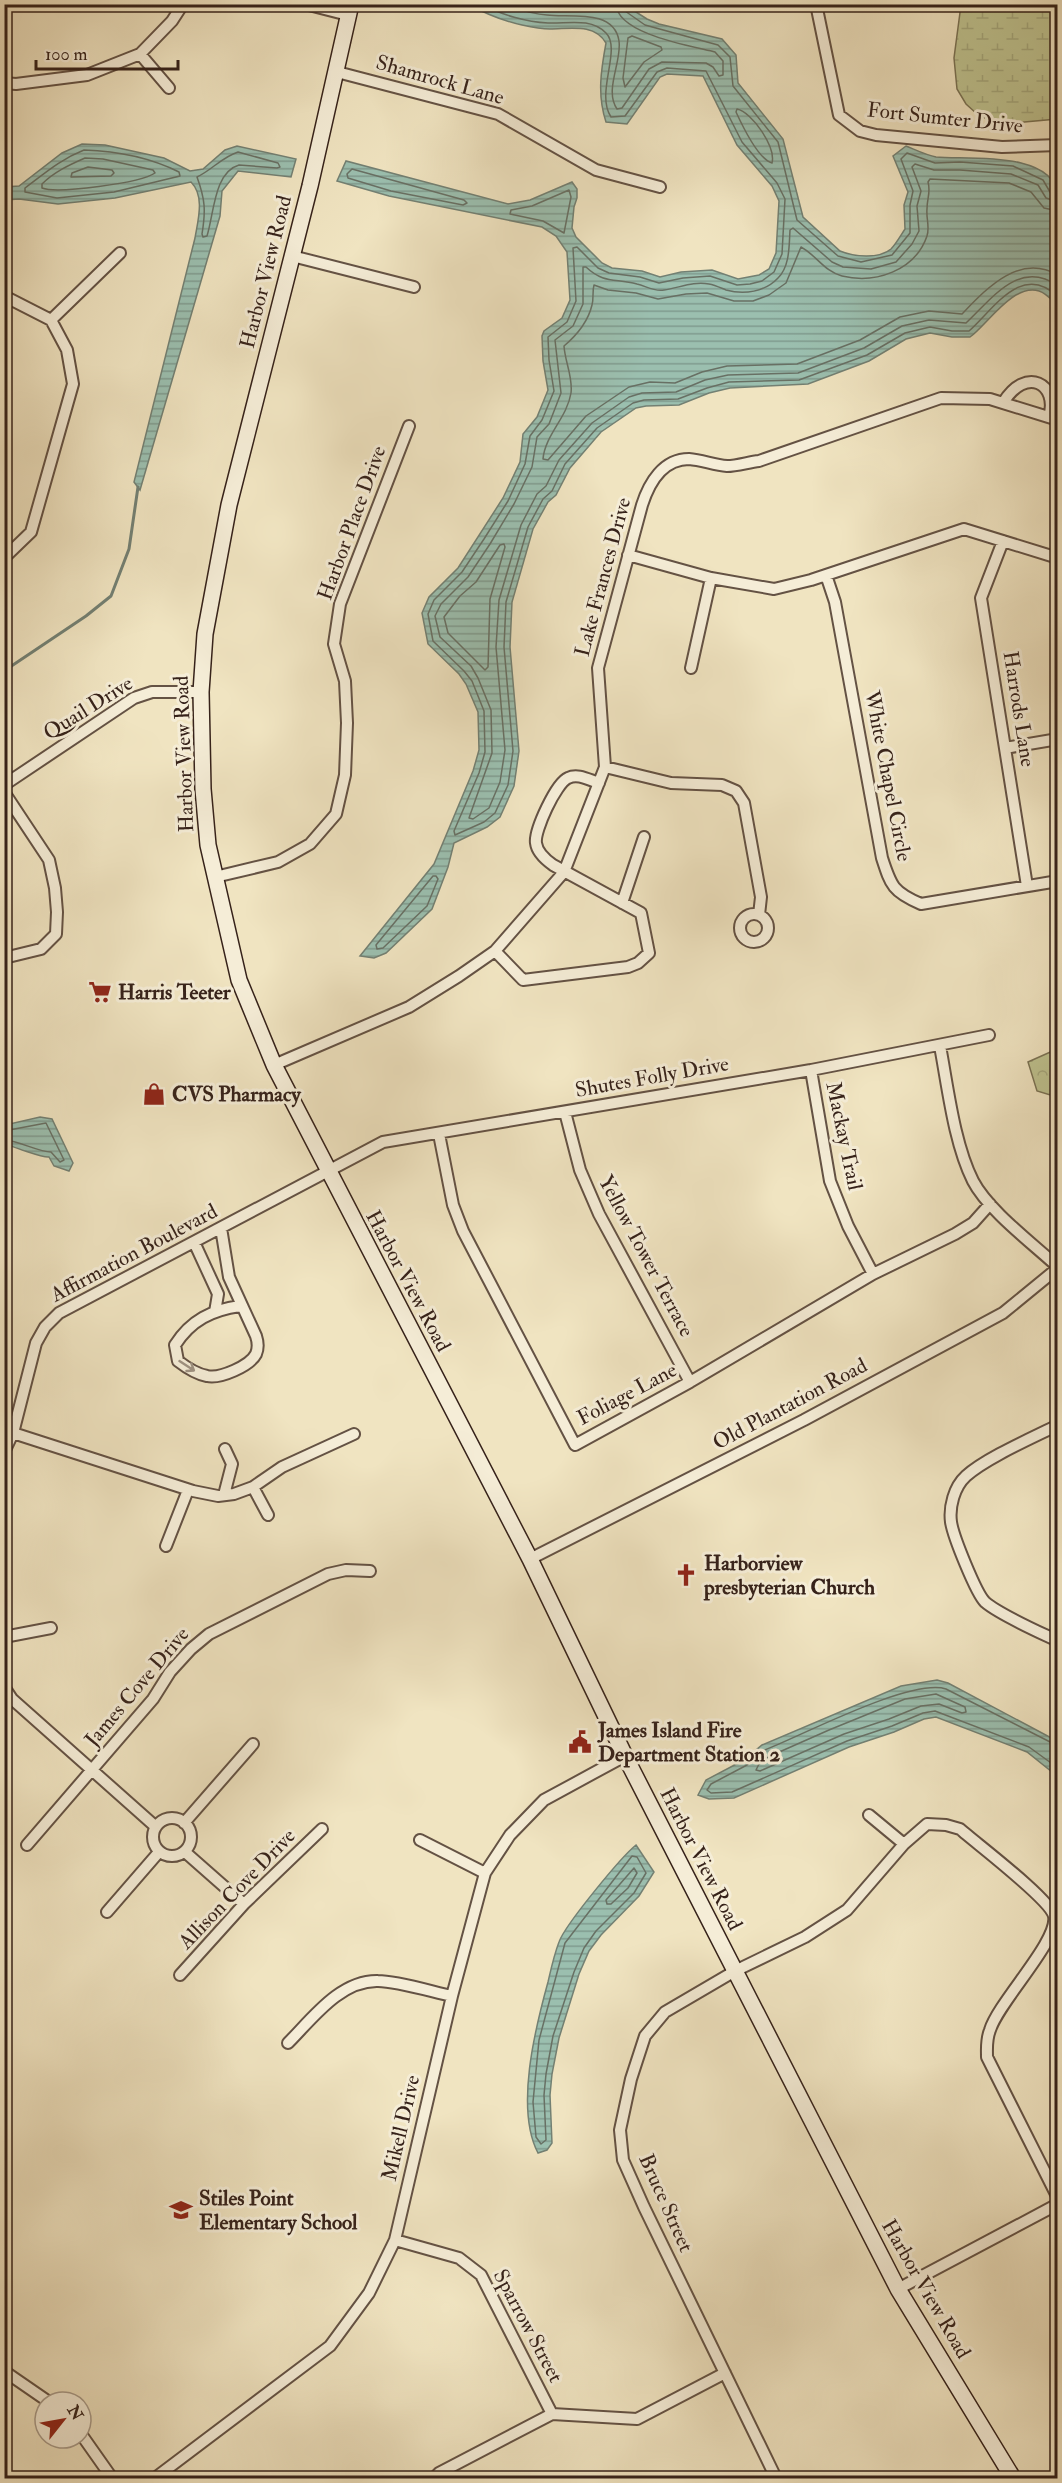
<svg xmlns="http://www.w3.org/2000/svg" width="1062" height="2483" viewBox="0 0 1062 2483" font-family="'IM FELL Double Pica',serif">
	<defs>
		<pattern id="wetland-marsh" width="20" height="14" patternUnits="userSpaceOnUse" patternTransform="scale(1.5)"><rect width="20" height="14" fill="#bec28f"/><path d="M1 5h8M5 5V1M11 12h8M15 12V8" fill="none" stroke="#a4a67b"/></pattern>
		<pattern id="park-crowns" width="20" height="18" patternUnits="userSpaceOnUse" patternTransform="scale(1.5)"><rect width="20" height="18" fill="#bec28f"/><path d="M2 6a3 3 0 1 1 6 0M12 15a3 3 0 1 1 6 0" fill="none" stroke="#a4a67b"/></pattern>
		<pattern id="water-rules" width="6" height="5" patternUnits="userSpaceOnUse" patternTransform="scale(1.5)"><rect width="6" height="5" fill="#9bbfaf"/><path d="M0 2.5h6" fill="none" stroke="#7f9b8e"/></pattern>
	</defs>
	<rect width="100%" height="100%" fill="#f0e4c1"/>
	<filter id="stains"><feTurbulence type="fractalNoise" baseFrequency=".00333" numOctaves="4"/><feColorMatrix values="0 0 0 0 .2 0 0 0 0 .09 0 0 0 0 .02 0 0 0 .5 -.17"/></filter>
	<radialGradient id="worn" r=".72"><stop offset=".6" stop-color="#630" stop-opacity="0"/><stop offset="1" stop-color="#630" stop-opacity=".3"/></radialGradient>
	<path fill="url(#wetland-marsh)" stroke="#7a7254" stroke-width="1.5" d="M961,5H1057V119L1012,123L989,120L977,114L966,104L957,89L954,58Z"/>
	<path fill="url(#park-crowns)" stroke="#7a7254" stroke-width="1.5" d="M1057,1049H1058L1057,1097L1037,1091L1028,1062Z"/>
	<path fill="url(#water-rules)" stroke="#738073" stroke-width="1.5" d="M625,5L647,19L659,24L722,39L736,55L738,83L783,139L803,217L840,251C854,257 879,259 891,249C896,244 901,235 905,229L904,205L908,192L893,156L906,146C916,150 926,155 936,157C967,160 1052,150 1058,195C1061,228 1058,272 1057,305C1052,300 1046,293 1039,291C1013,283 987,325 970,337H952L930,333L906,339L869,361L808,384L730,388L709,393L679,405L646,406L636,408L601,432L570,468L556,495L548,502L533,529L512,602L510,647L519,751L514,786L500,817L487,827L454,843L448,867L432,909L386,953L374,958L360,956L434,864L473,771L479,750L478,712L466,684L459,674L428,644L422,613L429,597L458,568L503,498L520,462L523,434L537,417L548,390L543,361L542,336L544,331L562,318L570,300L567,252L556,236L542,227L389,196L337,181L346,161L508,204L530,200L572,182L577,189V198L574,207L572,228L576,237L602,263L612,268L642,271L660,277L681,272L712,270L738,279L759,275L769,269L776,253L779,201L772,186L737,145L703,76L667,74L660,77L627,124L606,122C597,95 601,70 606,43C594,23 570,29 550,29C541,29 531,27 522,25C504,21 486,14 470,5Z
		M82,144L105,145L164,158L190,171L203,169L225,150L237,146L296,159L291,177L238,171L222,191L220,216L140,490L134,482L195,238C198,220 205,196 191,182L115,198L58,204L19,199L5,200V187L19,186L62,153Z
		M40,1117L52,1119L73,1163L69,1171L54,1166L49,1157C44,1158 9,1146 5,1143V1125Z
		M937,1680L948,1683L1057,1741V1776L1027,1752L936,1717L924,1719L894,1732L849,1747L734,1798L709,1799L698,1795L706,1780L744,1760L762,1745L901,1686Z
		M636,1845L654,1872L639,1896L601,1935L589,1951L579,1974L559,2038L552,2074L550,2095L552,2143L547,2150L538,2153C515,2109 535,2029 548,1982C551,1969 554,1955 559,1942C565,1925 621,1857 636,1845Z"/>
	<g fill="none" stroke-linecap="round" stroke-linejoin="round">
		<path stroke="#687064" stroke-width="1.5" d="M482,4C501,15 527,22 548,23C567,24 590,17 606,33C622,49 595,93 611,117L625,116L657,72L667,68L706,71L742,142L777,183L785,199L782,254L774,272L762,281L750,284L737,285L710,276L683,278L659,283L640,277L609,273L598,268L577,247L573,248L576,301L567,322L548,337L549,360L554,391L542,420L530,436L525,464L508,501L484,539L462,572L434,600L428,614L433,641L464,671L472,681L484,711L485,752L479,773L454,831L455,835L484,822L495,813L508,785L513,751L504,647L506,602L528,527L543,499L552,491L565,464L597,428L633,403L644,400L678,399L707,388L729,382L799,380L867,355L905,333L930,327L952,331H969C993,310 1022,261 1058,297
			M501,4C516,9 531,14 547,15C568,18 614,8 619,41C622,62 604,90 617,109L622,108L649,69L662,62L706,63L713,67L719,76L723,75V61L715,52C691,46 617,34 616,4
			M534,4C558,8 580,4 604,11L606,9L607,4
			M623,4L625,11L645,25L718,45L730,57L733,86L778,142L797,220L838,256L861,262L892,255L910,233V205L913,191L901,159L907,153L935,163L960,162L1013,166L1043,180L1050,192L1058,194
			M632,36L661,47L662,50L644,62L625,87L623,78L628,38Z
			M737,109C752,112 776,147 772,163C758,159 742,125 736,112Z
			M84,150C116,151 151,158 179,172L180,176L114,192L57,198L25,192V188C45,173 61,159 84,150Z
			M238,152L278,163L280,167L277,168L239,165C214,172 214,214 207,236L203,237L202,234C206,210 205,199 197,177C212,170 222,157 238,152Z
			M85,158L103,159L153,170L155,173C141,183 57,194 42,188V184C54,172 69,165 85,158Z
			M88,167L112,170L114,173L111,176L71,177L72,173Z
			M352,169L464,200L467,203L463,205L391,191L348,178L347,174Z
			M569,190L571,197L564,233L543,221L510,214L511,210L532,206Z
			M1058,202L1046,198L1038,185L1011,174L960,170H934L915,164L912,167L921,191L917,206L919,231L912,244L896,262L871,269L843,267L832,262L793,228L790,230C789,246 790,266 778,278C765,292 744,295 726,290C721,288 715,285 709,284C693,281 679,288 664,290C654,292 646,286 637,284C615,278 604,284 586,267H583V304L573,326L555,340L561,393L549,424L537,437L532,467L514,504L490,544L468,577L441,604L435,616L440,637L471,666L478,678L491,710L492,753L469,818L473,819L489,808L500,782L505,750L496,647L499,600L521,525L537,494L546,486L559,460L592,423L629,397L642,393L676,392L705,380L728,375L798,373L864,348L902,326L929,320L966,323C991,300 1019,258 1058,286
			M1058,211L1044,208L1031,192L1009,183L930,179L928,182C931,192 927,198 927,209C926,218 930,227 927,236C915,271 875,284 842,276C825,272 816,255 801,247L786,283L769,295L753,301H734L707,293L686,294L658,299L636,293L608,290L594,285C592,292 594,298 592,305C588,322 577,335 564,346C565,362 573,377 571,393C567,418 545,435 543,459L548,460L586,416L629,387L650,382L675,383L702,372L727,366L797,364L860,340L900,317L929,311L962,314C987,288 1019,253 1058,275
			M504,544L505,547L490,599L488,667L485,670L448,633L444,617L460,596L476,582L500,545Z
			M436,876L438,879L427,906L383,948L377,949L376,945L433,876Z
			M4,1131L46,1123L64,1160L60,1162L51,1152C38,1152 20,1141 4,1140
			M936,1694L965,1707L966,1712L962,1713L939,1704L921,1706L889,1719L844,1734L760,1771L756,1770L759,1764L768,1757L829,1730L905,1699Z
			M1058,1746L946,1689C911,1678 803,1735 765,1750L747,1765L711,1784L707,1790L711,1793L732,1792L847,1741L892,1726L923,1713L935,1711L1029,1747L1058,1768
			M632,1856L637,1857L646,1873L634,1893L596,1931L584,1948L574,1972L553,2036L546,2074L544,2095L546,2140L541,2144L536,2137L533,2102L539,2040L565,1943Z
			M634,1868L637,1873L628,1888L611,1904H607L606,1900Z"/>
		<path stroke="#738073" stroke-width="3" d="M4,671L86,616L111,596L129,549L138,487"/>
		<g stroke="#645244" stroke-width="14">
			<path id="street" d="M305,4L348,15
				M816,4L839,115L860,131L876,135L1002,147L1058,145
				M140,54L169,88
				M337,72L498,114L596,170L660,187
				M4,83L16,84L87,75L140,54L172,21L183,4
				M292,256L414,287
				M4,296L51,320L67,350L73,384L31,532L4,558
				M51,320L120,253
				M1003,403C1026,365 1059,384 1049,417
				M1003,541L981,598L1027,886
				M628,555L711,578L774,589L811,580L964,529L1058,558
				M826,575L835,602L882,858C891,886 893,892 921,904L1058,881
				M691,668L711,578
				M1005,748L1058,739
				M605,767L671,783L722,785L736,791L744,803L761,897L759,915
				M4,785L134,698L152,692H201
				M4,792L49,860L55,888L57,912L56,934L41,949L4,958
				M215,877L278,862L310,844L336,814L345,775L347,723L345,681L334,644L340,604L409,426
				M622,903L644,837
				M740 928a14 14 0 1 1 28 0a14 14 0 1 1-28 0Z
				M495,951L523,980L628,967L638,963L649,953L641,913L553,865C546,860 537,852 536,843C534,831 556,783 568,778C578,773 589,780 599,783
				M940,1046C948,1088 954,1143 973,1181C988,1210 1032,1243 1058,1267
				M274,1065L409,1007L459,976L495,951L564,872L605,767L598,668L642,505C649,483 663,459 689,459C702,460 714,465 727,466C737,466 749,462 759,461L941,398L990,399L1058,420
				M811,1070L830,1181L848,1226L873,1274
				M565,1112L580,1170L599,1214L690,1382
				M439,1134L453,1205L463,1231L575,1445L690,1382L873,1274L955,1234L973,1223L990,1204
				M221,1228L229,1277L256,1336C258,1342 259,1347 256,1354C250,1366 220,1379 207,1376C196,1374 187,1368 178,1361L175,1345C191,1320 212,1310 240,1306
				M194,1242L218,1294L215,1312
				M1058,1425C1032,1438 986,1458 966,1476C954,1487 949,1507 951,1522C953,1536 976,1593 985,1602C1000,1615 1039,1632 1058,1641
				M13,1433L193,1491L218,1496L234,1494L253,1487L282,1467L354,1434
				M4,1452L13,1433L36,1343L45,1327L59,1313L383,1142L811,1070L989,1035
				M253,1487L268,1515
				M224,1495L232,1464L225,1449
				M166,1546L188,1490
				M530,1559L804,1420L1003,1313L1058,1268
				M4,1637L51,1628
				M4,1687L12,1699L156,1827
				M869,1815L904,1844
				M153 1837a19 19 0 1 1 38 0a19 19 0 1 1-38 0Z
				M184,1823L253,1744
				M420,1840L485,1873
				M27,1845L153,1699L170,1672L191,1649L209,1634L328,1574L346,1570L370,1571
				M185,1852L244,1904
				M107,1912L159,1852
				M180,1975L244,1904L322,1829
				M288,2043C312,2019 340,1980 378,1981C397,1981 433,1992 452,1996
				M395,2240L459,2258L481,2275L552,2414
				M898,2289L1058,2204
				M4,2371L49,2402
				M81,2434L112,2478
				M155,2478L330,2346L369,2293L395,2240L452,1996L485,1873L510,1835L544,1800L625,1756
				M434,2478L439,2473L552,2414L637,2419L725,2373
				M776,2478L644,2207L623,2160L620,2130L631,2079L645,2036L665,2012L735,1971L805,1937L847,1910L904,1844L927,1824L946,1825L960,1829C977,1844 1050,1899 1054,1916C1059,1941 999,2001 990,2030C986,2040 987,2048 987,2057L1058,2198"/>
		</g>
		<g stroke="#36221a" stroke-width="18">
			<path id="secondary" d="M351,4L310,186L229,505L205,634L201,692L203,789L208,845L239,980L274,1065L530,1559L625,1756L898,2289L1013,2478"/>
		</g>
		<use href="#street" stroke="#f5edd7" stroke-width="10"/>
		<use href="#secondary" stroke="#f5edd7" stroke-width="15"/>
	</g>
	<defs><path id="oneway-shaft" d="M-6 0H5M1.5-3L5.5 0L1.5 3" fill="none" stroke-width="1.6" stroke-linecap="round" stroke-linejoin="round" transform="scale(1.5)"/></defs>
	<use stroke="#9f9282" href="#oneway-shaft" transform="translate(187 1366) rotate(33)"/>
	<defs>
		<g id="supermarket-bare" transform="scale(1.8)"><path d="M-6-5.5h2.5l.6 2H6L4.5 2H-2.5L-4.4-4H-6ZM-1.5 3.2a1.3 1.3 0 1 0 .1 0ZM3 3.2a1.3 1.3 0 1 0 .1 0Z" fill="#8f2418" stroke="#f5edd7" stroke-width="2.5" paint-order="stroke"/></g>
		<g id="shop-bare" transform="scale(1.8)"><path d="M-5-2.5h2.3a2.7 3.5 0 0 1 5.4 0H5L5.5 6h-11ZM-1.5-2.5h3a1.5 2.3 0 0 0-3 0Z" fill="#8f2418" stroke="#f5edd7" stroke-width="2.5" paint-order="stroke"/></g>
		<g id="church-bare" transform="scale(1.8)"><path d="M-1.2-6h2.4v3.5h3.3v2.4h-3.3V6h-2.4V-.1h-3.3v-2.4h3.3Z" fill="#8f2418" stroke="#f5edd7" stroke-width="2.5" paint-order="stroke"/></g>
		<g id="civic-bare" transform="scale(1.8)"><path d="M-.6-6.5H3V-4.5H.6V-3L4-1V1h2V6H-6V1h2V-1L-.6-3ZM-1.2 2.5V6h2.4V2.5Z" fill="#8f2418" stroke="#f5edd7" stroke-width="2.5" paint-order="stroke"/></g>
		<g id="school-bare" transform="scale(1.8)"><path d="M0-5L7-2L0 1L-7-2ZM-4 1L0 2.5L4 1V4Q0 6-4 4Z" fill="#8f2418" stroke="#f5edd7" stroke-width="2.5" paint-order="stroke"/></g>
	</defs>
	<g fill-rule="evenodd">
		<use href="#supermarket-bare" x="100" y="992"/>
		<use href="#shop-bare" x="154" y="1094"/>
		<use href="#church-bare" x="686" y="1575"/>
		<use href="#civic-bare" x="580" y="1742"/>
		<use href="#school-bare" x="181" y="2210"/>
	</g>
	<g text-anchor="middle" dominant-baseline="central" stroke-width="6" stroke-linejoin="round" paint-order="stroke">
		<g font-size="21" fill="#36221a" stroke="#f5edd7">
			<text transform="translate(440 80) rotate(16)">Shamrock Lane</text>
			<text transform="translate(945 118) rotate(6)">Fort Sumter Drive</text>
			<text transform="translate(266 272) rotate(-76)">Harbor View Road</text>
			<text transform="translate(352 523) rotate(-70)">Harbor Place Drive</text>
			<text transform="translate(603 577) rotate(-75)">Lake Frances Drive</text>
			<text transform="translate(88 708) rotate(-32)">Quail Drive</text>
			<text transform="translate(1019 709) rotate(81)">Harrods Lane</text>
			<text transform="translate(184 754) rotate(-92)">Harbor View Road</text>
			<text transform="translate(888 776) rotate(79)">White Chapel Circle</text>
			<text transform="translate(652 1077) rotate(-10)">Shutes Folly Drive</text>
			<text transform="translate(844 1136) rotate(78)">Mackay Trail</text>
			<text transform="translate(134 1253) rotate(-28)">Affirmation Boulevard</text>
			<text transform="translate(646 1256) rotate(62)">Yellow Tower Terrace</text>
			<text transform="translate(408 1281) rotate(62)">Harbor View Road</text>
			<text transform="translate(627 1394) rotate(-28)">Foliage Lane</text>
			<text transform="translate(790 1404) rotate(-28)">Old Plantation Road</text>
			<text transform="translate(137 1687) rotate(-50)">James Cove Drive</text>
			<text transform="translate(701 1859) rotate(63)">Harbor View Road</text>
			<text transform="translate(237 1889) rotate(-46)">Allison Cove Drive</text>
			<text transform="translate(401 2128) rotate(-77)">Mikell Drive</text>
			<text transform="translate(666 2203) rotate(66)">Bruce Street</text>
			<text transform="translate(926 2289) rotate(60)">Harbor View Road</text>
			<text transform="translate(528 2326) rotate(62)">Sparrow Street</text>
		</g>
		<g font-size="21" font-weight="bold" fill="#36221a" stroke="#f5edd7" text-anchor="start">
			<text x="118" y="992">Harris Teeter</text>
			<text x="172" y="1094">CVS Pharmacy</text>
			<text x="704" y="1563">Harborview<tspan x="704" dy="24">presbyterian Church</tspan></text>
			<text x="598" y="1730">James Island Fire<tspan x="598" dy="24">Department Station 2</tspan></text>
			<text x="199" y="2198">Stiles Point<tspan x="199" dy="24">Elementary School</tspan></text>
		</g>
	</g>
	<rect width="1062" height="2483" fill="none" stroke="#f0e4c1" stroke-width="24"/>
	<rect x="6" y="6" width="1050" height="2471" fill="none" stroke="#36221a" stroke-width="3"/>
	<rect x="12" y="12" width="1038" height="2459" fill="none" stroke="#36221a" stroke-width="1.5"/>
	<g transform="translate(63 2420) rotate(59)"><circle r="28" fill="#f5edd7" stroke="#a99c8b" stroke-width="1.5"/>
	<path d="M0-4.5L10 22L0 15L-10 22Z" fill="#8f2418"/>
	<text y="-9" font-size="16" font-weight="bold" text-anchor="middle" fill="#36221a">N</text>
	</g>
	<path d="M36 60v9h142v-9" fill="none" stroke="#36221a" stroke-width="3"/>
	<text x="45" y="60" font-size="18" fill="#36221a" stroke="#f5edd7" stroke-width="4.5" paint-order="stroke">100 m</text>
	<rect width="100%" height="100%" filter="url(#stains)"/>
	<rect width="100%" height="100%" fill="url(#worn)"/>
</svg>
